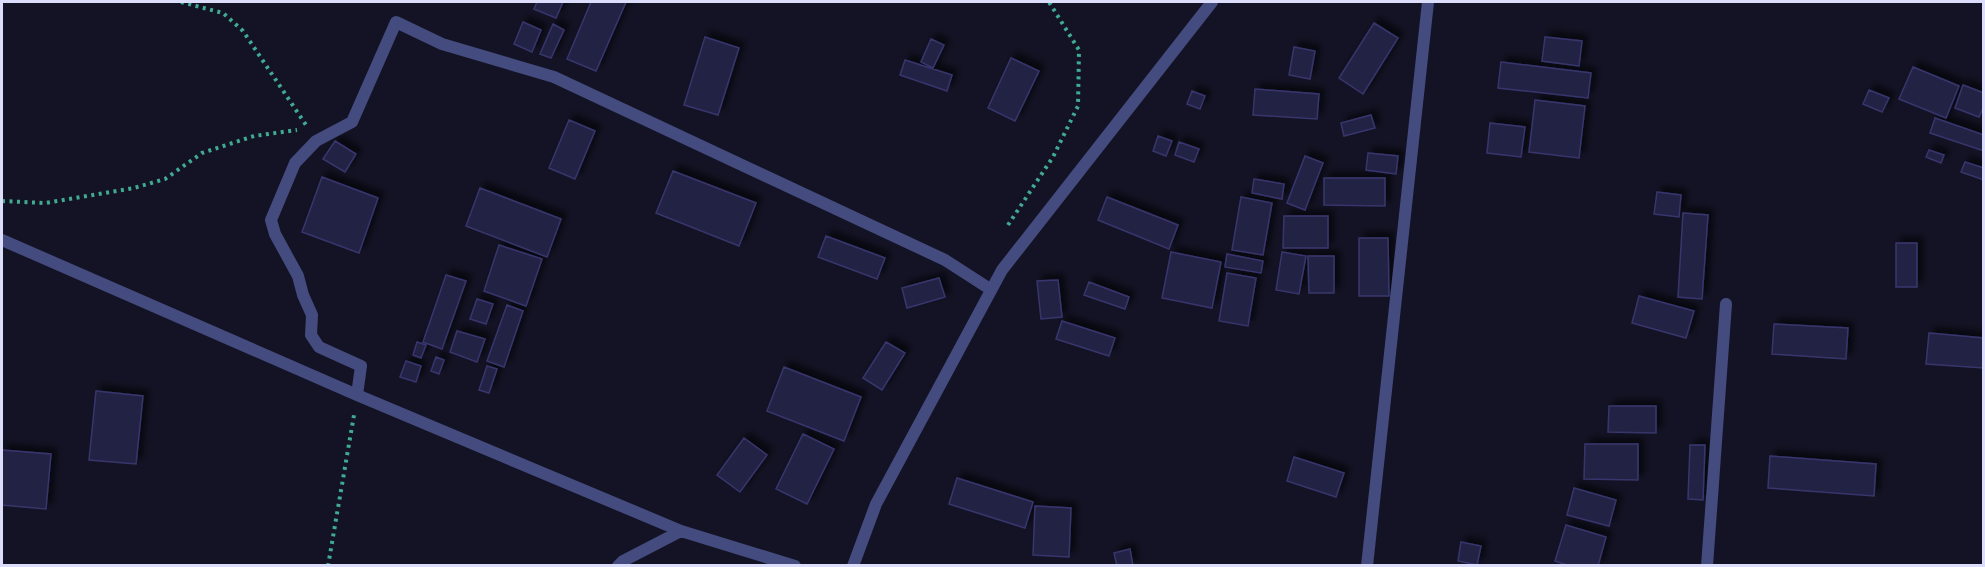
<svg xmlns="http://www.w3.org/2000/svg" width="1985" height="567" viewBox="0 0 1985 567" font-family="'Archivo Narrow',sans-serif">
	<defs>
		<filter id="shadow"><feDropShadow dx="5.5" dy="-5.5" stdDeviation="3" flood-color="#0009"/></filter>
	</defs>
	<rect width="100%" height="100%" fill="#131325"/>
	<path fill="#232144" stroke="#38366d" stroke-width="1.5" filter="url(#shadow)" d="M537,2H563L556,18L534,9Z
		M591,2H626L596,71L567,59Z
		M523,22L541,30L532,52L514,44Z
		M1374,23L1398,38L1363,94L1339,78Z
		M553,24L564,30L551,58L540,54Z
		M705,37L739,48L718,115L684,105Z
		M1545,37L1582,41L1579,66L1542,61Z
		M931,39L944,45L933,68L921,62Z
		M1294,47L1315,51L1310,79L1289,75Z
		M1011,58L1039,71L1015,121L988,108Z
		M905,60L952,75L947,91L900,75Z
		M1501,62L1591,73L1588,98L1498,88Z
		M1913,67L1959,86L1946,118L1899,99Z
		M1963,85L1984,93V106L1979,117L1955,108Z
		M1255,89L1319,94L1317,119L1253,115Z
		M1869,90L1889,98L1882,112L1863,104Z
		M1192,91L1205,96L1200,109L1187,104Z
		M1535,100L1585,106L1579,158L1529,152Z
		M1371,115L1375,128L1344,136L1341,123Z
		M1935,118L1984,135V151L1930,133Z
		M569,120L595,131L575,179L549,168Z
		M1490,123L1525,127L1521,157L1487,153Z
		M1158,136L1172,141L1166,156L1153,151Z
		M335,141L356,154L345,172L323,159Z
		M1179,142L1199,149L1194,162L1175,155Z
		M1929,150L1944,155L1941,163L1926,157Z
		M1368,153L1398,156L1396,174L1366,170Z
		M1305,156L1323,163L1305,210L1287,203Z
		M1965,162L1984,168V180L1961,172Z
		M673,171L756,203L739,246L656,213Z
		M322,177L378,198L359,253L302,232Z
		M1324,178H1385V206L1324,205Z
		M1254,179L1284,184L1282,199L1252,193Z
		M480,188L561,219L547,257L466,226Z
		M1657,192L1681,195L1679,217L1654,214Z
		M1107,197L1178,225L1169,249L1098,220Z
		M1241,197L1272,203L1263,255L1232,250Z
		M1683,213L1708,215L1702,299L1678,297Z
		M1284,216H1328V248H1283Z
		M826,236L885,258L877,279L818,257Z
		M1359,238H1388L1389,296H1359Z
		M1896,243H1917V287H1896Z
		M499,245L542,259L526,306L484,291Z
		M1171,252L1221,262L1212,308L1162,298Z
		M1282,252L1306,256L1299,294L1276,290Z
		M1227,254L1263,261L1261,273L1225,267Z
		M1308,256H1334V293H1309Z
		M1227,273L1256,278L1248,326L1219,321Z
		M446,275L466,281L442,349L423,342Z
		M939,278L945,297L907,308L902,288Z
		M1058,280L1062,317L1041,319L1037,281Z
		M1089,282L1129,297L1125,309L1084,295Z
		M1639,296L1694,311L1686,338L1632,323Z
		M477,299L493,304L486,324L470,319Z
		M507,305L523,311L504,367L487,361Z
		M1062,321L1115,338L1109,356L1056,339Z
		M1774,324L1848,328L1846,359L1772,354Z
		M457,331L485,339L477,362L450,352Z
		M1929,333L1984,338V368L1926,364Z
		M417,342L426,345L421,358L413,355Z
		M886,342L905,353L882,390L863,378Z
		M436,357L444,360L439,374L431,371Z
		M406,361L421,366L416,382L400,377Z
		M487,366L497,369L489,393L479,390Z
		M784,367L861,397L844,441L767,411Z
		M96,391L143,396L136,464L89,460Z
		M1609,406H1656V433L1608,432Z
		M803,434L834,449L807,504L776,489Z
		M744,438L767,455L740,492L717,475Z
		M1585,444H1638V480L1584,479Z
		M1690,445H1705L1703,500L1688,499Z
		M2,450L51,454L46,509L2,505Z
		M1770,456L1876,464L1874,496L1768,488Z
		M1294,457L1344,473L1336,497L1287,481Z
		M957,478L1033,502L1025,528L949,504Z
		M1574,488L1616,500L1609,526L1567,515Z
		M1035,506L1071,508L1069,557L1033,555Z
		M1566,525L1606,537L1598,566H1570L1555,561Z
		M1461,542L1481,546L1477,565L1458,561Z
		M1130,549L1133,566H1117L1114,553Z"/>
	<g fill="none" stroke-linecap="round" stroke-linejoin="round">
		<path stroke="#40aa92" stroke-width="4" stroke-dasharray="3 4.5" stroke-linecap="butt" d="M181,2L223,13L243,31L306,125
			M2,201L45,203L134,188L165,179L202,153L254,136L297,130
			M1008,225L1053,157L1078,106L1079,50L1049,2
			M328,566L354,415"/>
		<path stroke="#444b7e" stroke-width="12" d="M2,240L357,395L681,531L795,566
			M357,395L361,366L319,347L311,335L312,315L303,295L298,276L275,234L271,220L295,163L316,141L352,122L396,22L442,44L554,77L945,260L990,289
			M618,566L623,561L681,531
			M853,566L876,504L1002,270L1212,2
			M1367,566L1428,2
			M1707,566L1726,304"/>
	</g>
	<rect width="1985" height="567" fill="none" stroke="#dcddfa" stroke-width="6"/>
</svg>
